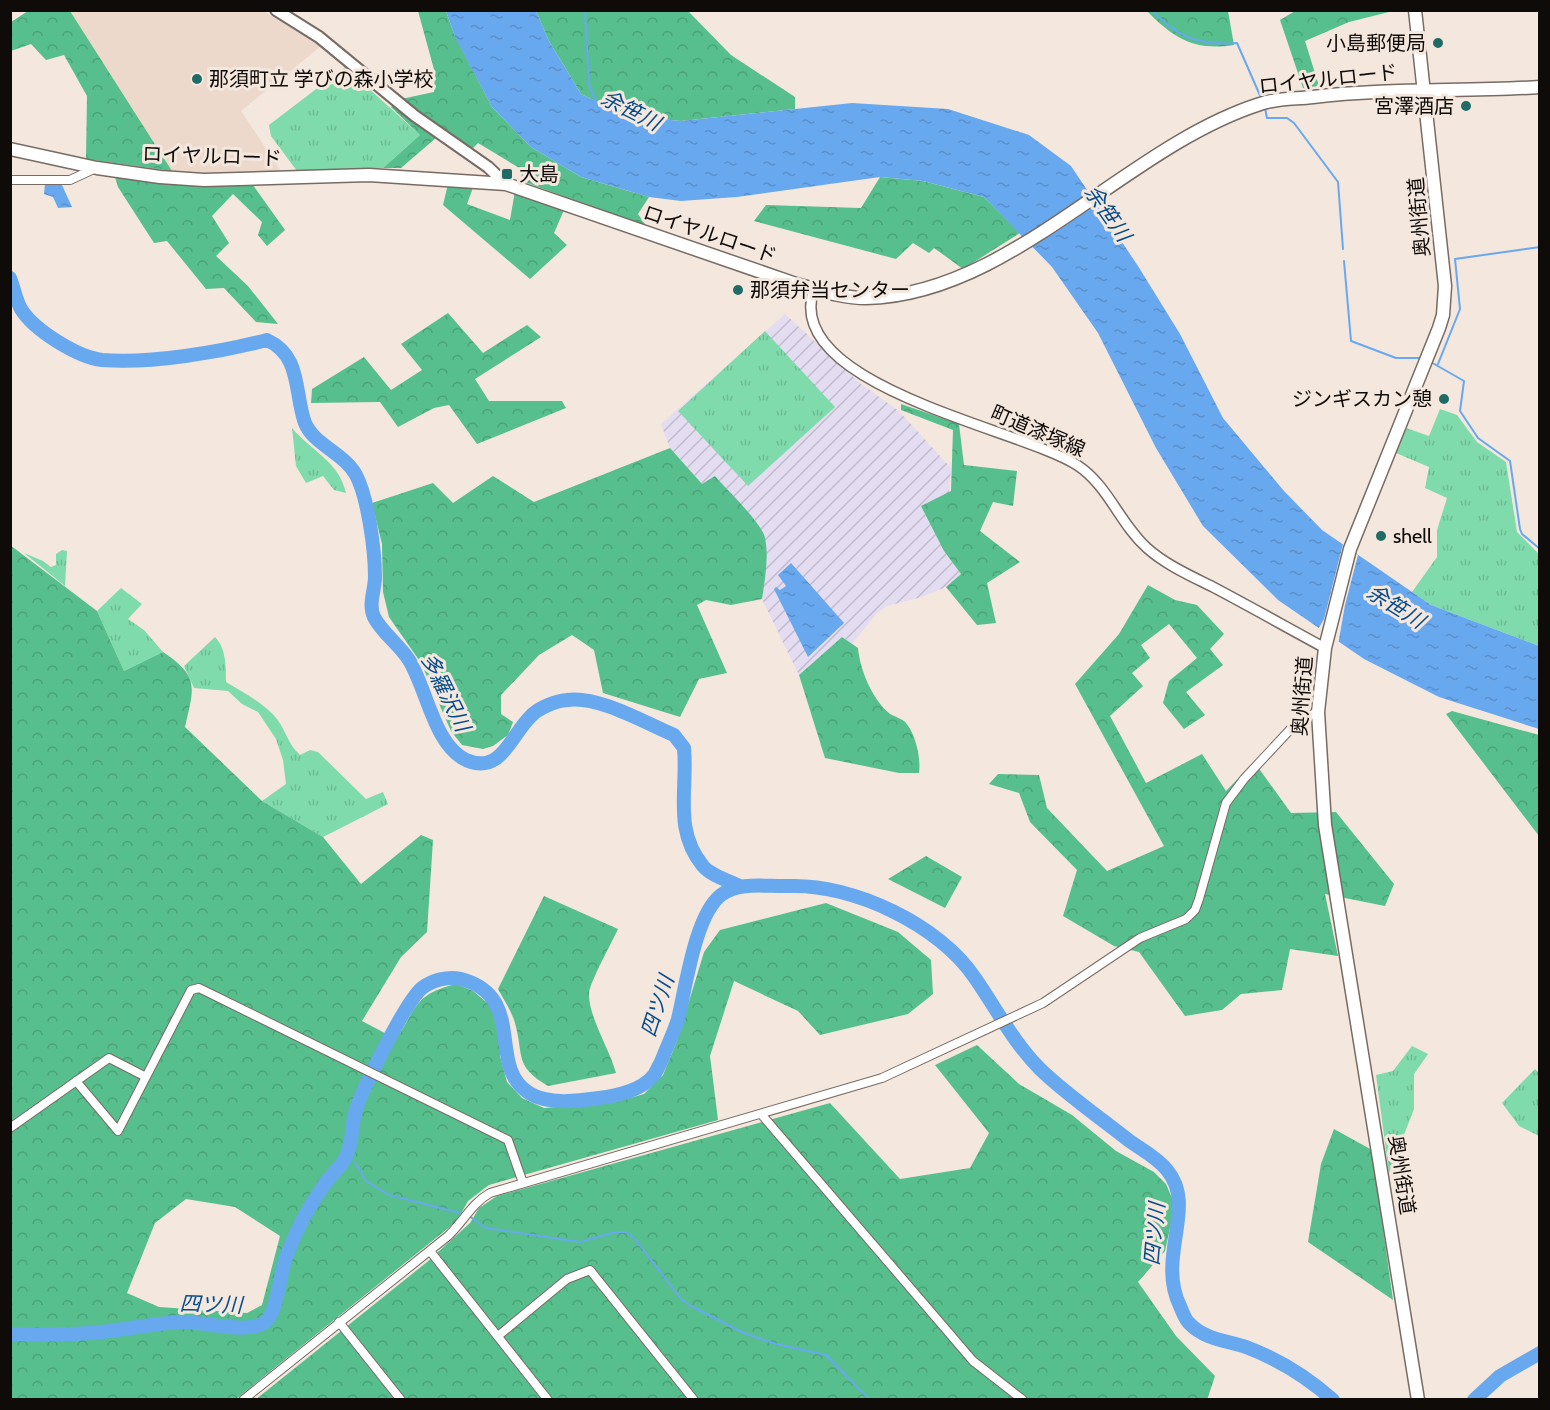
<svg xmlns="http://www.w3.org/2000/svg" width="1550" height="1410" viewBox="0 0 1550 1410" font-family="Cabin,'Noto Sans JP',sans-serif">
	<defs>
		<pattern id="industrial-furrows" width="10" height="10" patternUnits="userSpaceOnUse" patternTransform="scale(1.5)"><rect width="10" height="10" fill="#e4dcf1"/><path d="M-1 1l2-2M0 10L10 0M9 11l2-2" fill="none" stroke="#c2bbcd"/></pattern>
		<pattern id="grass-tufts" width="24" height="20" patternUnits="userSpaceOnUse" patternTransform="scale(1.5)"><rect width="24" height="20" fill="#7fdbac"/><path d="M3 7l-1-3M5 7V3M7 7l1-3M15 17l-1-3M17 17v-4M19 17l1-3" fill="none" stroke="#6dbb92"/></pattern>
		<pattern id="forest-crowns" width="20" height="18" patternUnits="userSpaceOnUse" patternTransform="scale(1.5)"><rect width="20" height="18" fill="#56bf8d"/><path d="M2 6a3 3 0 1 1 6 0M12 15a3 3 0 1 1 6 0" fill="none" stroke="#4aa378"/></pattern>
		<pattern id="water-ripples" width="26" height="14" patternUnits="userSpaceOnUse" patternTransform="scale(1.5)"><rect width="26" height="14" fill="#68a8ef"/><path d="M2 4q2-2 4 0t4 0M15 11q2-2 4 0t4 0" fill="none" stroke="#598fcb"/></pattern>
	</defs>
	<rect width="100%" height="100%" fill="#f4e7de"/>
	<path fill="#ecd9cb" d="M70,11H263L321,46L241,111L281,171L217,173L172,171Z"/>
	<path fill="url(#industrial-furrows)" d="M785,314L861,384L899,411L951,468L944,551L961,574L946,587L922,597L887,606L877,613L852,644L842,637L799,675L762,599L766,562L715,477L702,484L670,448L661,424Z"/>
	<path fill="url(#grass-tufts)" d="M345,67L420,135L383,168L297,171L271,136L269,125Z
		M765,331L835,407L748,486L678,411Z
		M1440,409L1457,415L1477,442L1506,462L1517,532L1539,554V646L1431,605L1412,592L1437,557V530L1447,498L1425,488L1429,467L1396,453L1406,428L1429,436Z
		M292,428C311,451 339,461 346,493L334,490L323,476L306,483L296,466Z
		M62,550L67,551L65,586L24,553L43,561L51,567L56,565V554Z
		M121,588L142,604L128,619L144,630L163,652L124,671L97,611Z
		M215,637C226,648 226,666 226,682C244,693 264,703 277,719C287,733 288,744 300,755L310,750L318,752L366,799L383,792L388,804L323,837L262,801L286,784L283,760L276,739L258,712L242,704L228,691L194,688L184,666Z
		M1412,1046L1428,1054L1414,1074V1109L1389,1173L1376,1075L1393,1071Z
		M1535,1069L1539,1073V1136L1519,1126L1502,1103Z"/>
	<path fill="url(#forest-crowns)" fill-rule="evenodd" d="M28,11H70L172,171L86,159L87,96L64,55L46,60L31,44L11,51V22Z
		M418,11H446L454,34L492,107L531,147L581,177L649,197L638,214L647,227L522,181L521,169L478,143L472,149L444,131L401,168H383L420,135L391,107L401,99L434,92L435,73Z
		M536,11H688L731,55L795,97V109L681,121L628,116L581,94L549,41Z
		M1147,11H1228L1234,45C1195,51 1174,39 1147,11Z
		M1295,11L1296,10L1393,11L1349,22L1305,41L1319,86L1303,88L1280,20Z
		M115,177L253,185L285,230L267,246L258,235L262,222L233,194L212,216L229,243L216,256L248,286L278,324L256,322L224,288L206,289L167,241L154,243L118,187Z
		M880,177L923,181L984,197L1020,233L963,269L934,248L929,253L913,243L896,259L754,221L766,205L861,208Z
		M448,184L474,185L467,204L510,220L515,191L564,210L554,233L567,245L530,279L443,205Z
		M448,313L483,353L527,325L541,337L475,379L489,401H562L566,408L477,444L449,405L434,408L398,427L380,402L311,403L312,389L364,357L391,390L422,370L401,344Z
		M901,404L959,424L964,465L1017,471L1013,506L993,502L980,531L1020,562L987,583L996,623L977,625L946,587L961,574L944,551L921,506L951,491L953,430L901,410Z
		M670,448L702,484L715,476C726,489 762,523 765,538C769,557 765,579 762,599L731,605L706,600L697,605L727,673L699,679L680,717L603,693L594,650L572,635L539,655L501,695V714L513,722L508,735L493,746L483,749L462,745L451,731L421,663L389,617L383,592L382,544L372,503L433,483L453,503L493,476L534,502Z
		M10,545L97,611L124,671L163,652C200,677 194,687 185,727L262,801L323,837L361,884L421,835L433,840L427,932L401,957L362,1021L396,1039C418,1007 413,995 456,984L473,991L491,1006L501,1029L500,1056L507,1082L522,1098L544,1108L616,1102L644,1094L663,1075L677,1041L704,952L720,930L826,903L898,932L931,960L933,994L908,1014L820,1035L798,1011L734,981L710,1056L718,1120L489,1185L468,1201L457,1221L236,1399H11ZM186,1199L235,1207L280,1236L262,1305L247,1313L159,1307L127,1293L155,1223Z
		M1148,585L1175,600L1197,605L1224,634L1210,649L1223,665L1186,692L1205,715L1184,729L1163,703L1169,681L1197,658L1169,624L1141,645L1150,658L1132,673L1143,686L1110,716L1146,783L1202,754L1226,791L1252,764L1260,770L1291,813L1336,812L1394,884L1385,906L1325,894L1338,956L1290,949L1282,990L1241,994L1222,1010L1185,1016L1139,952L1114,946L1063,916L1077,870L1030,822L1019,793L989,784L998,774L1039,775L1047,808L1107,871L1164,846L1075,684L1119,634Z
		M842,637L858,648C860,670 872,699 890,714C895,717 903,719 906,723C916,735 921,758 919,773H899L825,758L799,675Z
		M1452,711L1539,735V836L1446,714Z
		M926,856L962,877L945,908L888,879Z
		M544,896L618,929C612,942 590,982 589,993C588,1016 610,1050 616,1073L548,1086C514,1066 524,1056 515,1023C512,1012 504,1000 498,989Z
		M977,1045L1019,1084L1072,1115L1116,1151L1154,1172L1166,1184L1175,1205L1165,1251L1138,1282L1176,1336L1215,1376L1207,1400H255L427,1262L470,1223L479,1208L497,1196L830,1103L900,1179L970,1168L989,1133L935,1065Z
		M1334,1129L1372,1150L1393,1300L1308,1242L1321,1164Z"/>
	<path fill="url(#water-ripples)" d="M446,11H536L549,41L581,94L628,116L681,121L852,103L948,109L1029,135L1071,166L1138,266L1180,334L1223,418L1284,491L1322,530L1431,605L1539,646V729L1439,697L1364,659L1278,600L1203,526L1156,448L1098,333L1052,267L984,197L923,181L880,177L737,197L681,201L649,197L581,177L531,147L492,107L455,37Z
		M45,184L62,185L72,207L58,208L53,197L44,194Z
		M791,563L844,623L808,657L774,589L776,587L780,590L786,586L778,575Z"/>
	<path fill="#f4e7de" d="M1343,544L1358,555L1345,605L1338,645L1317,631L1324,619Z"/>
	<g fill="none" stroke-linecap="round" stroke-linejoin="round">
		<path stroke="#68a8ef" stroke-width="2" d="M585,10L589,85L596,102
			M1152,10C1176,37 1201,46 1237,43L1262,100
			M1265,108L1267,118H1287L1294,123L1338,182L1343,249
			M1344,261L1351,341L1396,358H1421
			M1429,361L1464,381L1460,411L1478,438L1510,461L1520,529L1522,534L1540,549
			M1438,364L1460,309L1455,259L1540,247
			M355,1162L366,1181L389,1195L464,1214
			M469,1216L486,1228L580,1242L615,1232H625L635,1239L681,1299L691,1306L744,1333L776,1344L826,1355L870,1400"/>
		<path stroke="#68a8ef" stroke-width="14" d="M10,278C14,288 16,300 21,309C34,330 77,357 102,360C151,364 220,352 267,340C302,356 294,393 305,423C314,445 344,453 356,475C368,498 375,550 375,577C375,590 368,604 374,617C382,633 399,644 409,660C427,689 434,745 466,760C501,775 510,737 530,717C538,708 555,701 567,700C598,695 645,723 674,735L684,748C688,789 673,830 703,866C710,875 729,881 740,886
			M10,1334C41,1335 71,1335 102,1332C129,1329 156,1323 183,1322C204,1322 246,1334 264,1323C277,1316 280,1273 286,1257C295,1233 309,1206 324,1185C329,1177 338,1170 343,1162C353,1147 351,1129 355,1113C361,1091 406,1001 422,988C432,980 448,976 461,979C528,997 486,1066 529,1093C548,1105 578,1101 599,1098C617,1096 642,1090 654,1075C655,1074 663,1058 663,1057C668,1044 674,1032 678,1019C686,987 695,915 721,895C740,881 767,887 790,886C853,884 940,925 975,978C996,1008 1013,1042 1040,1069C1067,1095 1098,1116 1127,1139C1140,1149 1157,1157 1167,1170C1198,1207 1156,1256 1180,1306C1183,1313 1185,1320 1190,1324C1204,1339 1228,1341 1246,1347C1278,1359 1307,1377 1333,1400
			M1474,1400L1500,1376L1540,1353"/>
		<g stroke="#776b63" stroke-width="10">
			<path id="minor" d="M10,180H70L96,168
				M76,1081L118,1131L191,990L199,988L508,1140L523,1183
				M762,1115L973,1361L1023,1400
				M10,1128L109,1058L146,1077
				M430,1251L548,1400
				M339,1322L401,1400
				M498,1336L567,1279L590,1270L694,1400
				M243,1400L448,1236C463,1222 472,1203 490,1193L882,1078L1043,1003L1140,938L1186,919L1195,910L1199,899L1226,803L1244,779L1299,720L1318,712"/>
		</g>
		<g stroke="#776b63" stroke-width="12">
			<path id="tertiary" d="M814,289C780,386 1022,429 1077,465C1108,485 1120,524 1147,548C1166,565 1191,576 1213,587C1251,607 1288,628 1325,648"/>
		</g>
		<g stroke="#776b63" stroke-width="14">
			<path id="secondary" d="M276,10L319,37L415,116L488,167L506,184"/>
		</g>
		<g stroke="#776b63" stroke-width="15">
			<path id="primary" d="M10,149L97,168L160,177L204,180L369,175L506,184L796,284C819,290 842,298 866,298C1011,295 1125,147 1260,104C1276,98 1296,99 1313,97C1388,88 1464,92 1540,87"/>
		</g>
		<g stroke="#776b63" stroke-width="15">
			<path id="trunk" d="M1415,10L1445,286L1443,315L1439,328L1350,549L1325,648L1318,712L1325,825L1418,1400"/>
		</g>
		<use href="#minor" stroke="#fff" stroke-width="8"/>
		<use href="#tertiary" stroke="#fff" stroke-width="9"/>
		<use href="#secondary" stroke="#fff" stroke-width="10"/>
		<use href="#primary" stroke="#fff" stroke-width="12"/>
		<use href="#trunk" stroke="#fff" stroke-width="12"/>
	</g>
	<g fill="#216b66" stroke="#f4e7de" stroke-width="2">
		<circle cx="1438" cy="43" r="6"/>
		<circle cx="197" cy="79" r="6"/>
		<circle cx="1466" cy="106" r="6"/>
		<rect x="501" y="168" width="12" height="12" rx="3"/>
		<circle cx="738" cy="290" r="6"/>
		<circle cx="1444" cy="399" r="6"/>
		<circle cx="1381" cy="536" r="6"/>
	</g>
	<g text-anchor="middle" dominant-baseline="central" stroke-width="6" stroke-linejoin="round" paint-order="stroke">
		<g font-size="20" fill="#0f0b08" stroke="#f4e7de" text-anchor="start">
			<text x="1426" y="43" text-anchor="end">小島郵便局</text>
			<text x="209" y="79">那須町立 学びの森小学校</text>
			<text x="1454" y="106" text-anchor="end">宮澤酒店</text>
			<text x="519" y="174">大島</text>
			<text x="750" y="290">那須弁当センター</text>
			<text x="1432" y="399" text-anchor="end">ジンギスカン憩</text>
			<text x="1393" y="536">shell</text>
		</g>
		<g font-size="20" fill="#0f0b08" stroke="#f4e7de">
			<text transform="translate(1328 79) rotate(-6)">ロイヤルロード</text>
			<text transform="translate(212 156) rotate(2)">ロイヤルロード</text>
			<text transform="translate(1419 217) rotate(-95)">奥州街道</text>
			<text transform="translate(710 234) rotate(19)">ロイヤルロード</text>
			<text transform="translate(1038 431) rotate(23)">町道漆塚線</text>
			<text transform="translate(1302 696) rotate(-86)">奥州街道</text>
			<text transform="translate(1402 1175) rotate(81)">奥州街道</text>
		</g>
		<g font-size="21" font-style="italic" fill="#054c8c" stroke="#f4e7de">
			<text transform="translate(631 110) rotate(27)">余笹川</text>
			<text transform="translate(1108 213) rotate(55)">余笹川</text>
			<text transform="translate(1396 606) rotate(32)">余笹川</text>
			<text transform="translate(446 692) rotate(64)">多羅沢川</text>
			<text transform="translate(657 1006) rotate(-72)">四ツ川</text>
			<text transform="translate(1154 1234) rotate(-85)">四ツ川</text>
			<text transform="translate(211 1304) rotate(2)">四ツ川</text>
		</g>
	</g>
	<rect width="1550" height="1410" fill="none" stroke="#0f0b08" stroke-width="24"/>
</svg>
